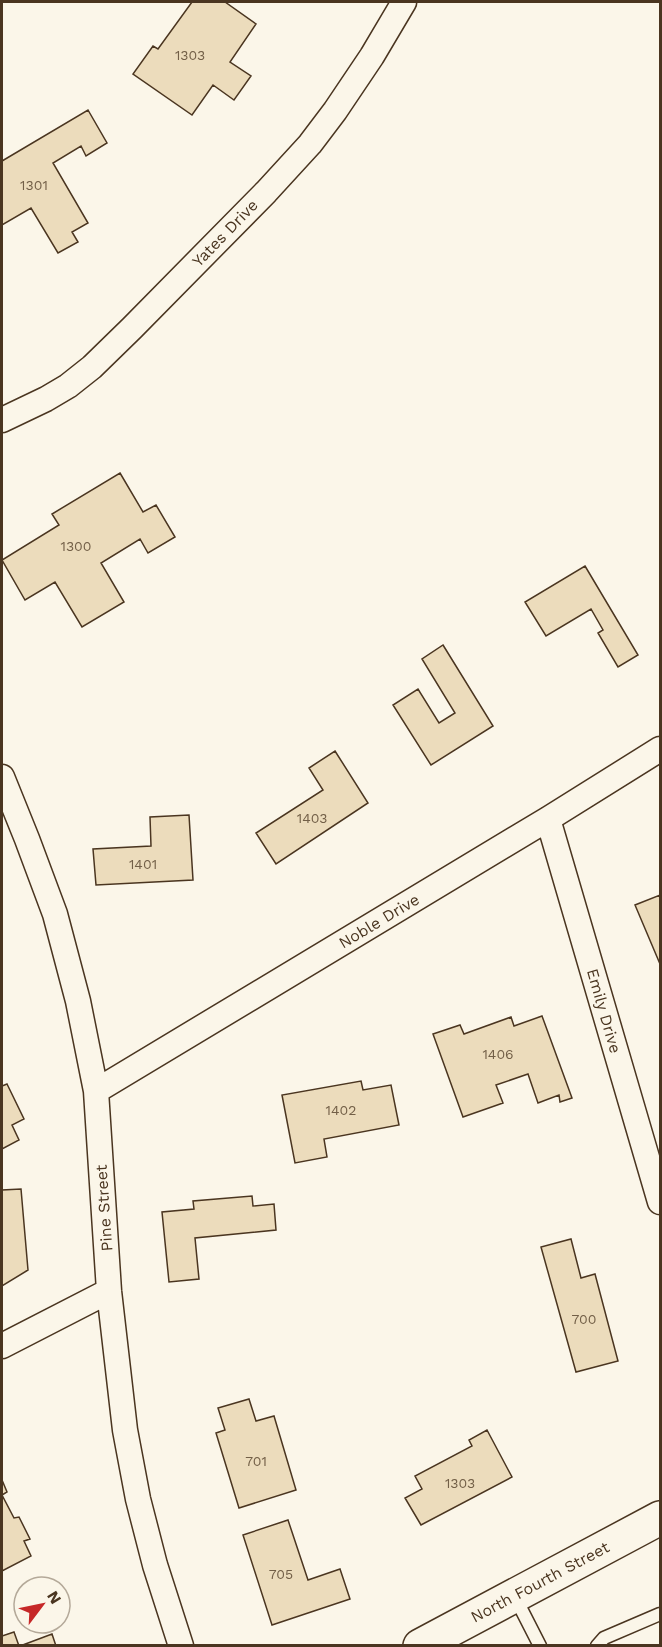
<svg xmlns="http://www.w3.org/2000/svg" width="662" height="1647" viewBox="0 0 662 1647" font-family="'Work Sans',sans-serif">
	<rect width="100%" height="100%" fill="#fbf6e9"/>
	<path fill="#ecdcbc" stroke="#4a3520" stroke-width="1.5" d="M192,2H225L256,24L230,62L251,76L234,100L213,85L192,115L133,74L153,46L158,49Z
		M88,110L107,143L86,156L81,146L53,163L88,223L72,232L78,242L58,253L31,208L2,225V161Z
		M120,473L143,512L156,505L175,537L148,553L140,539L101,563L124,602L82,627L55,582L25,600L2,560L59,525L52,514Z
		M585,566L638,655L618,667L598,633L603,630L591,609L546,636L525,602Z
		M443,645L493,726L431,765L393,705L418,689L439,723L455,713L422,659Z
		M335,751L368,803L276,864L256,833L323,790L309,768Z
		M189,815L193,880L96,885L93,849L151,846L150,817Z
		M660,895V964L635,905Z
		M542,1016L572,1098L560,1102L559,1095L538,1103L528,1074L496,1085L503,1103L463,1117L433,1034L460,1025L464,1034L511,1017L514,1026Z
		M361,1081L363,1090L391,1085L399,1125L324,1139L327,1157L295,1163L282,1095Z
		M7,1084L24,1119L12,1125L19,1140L2,1149V1086Z
		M21,1189L28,1270L2,1286V1190Z
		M252,1196L253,1206L274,1204L276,1230L195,1238L199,1279L169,1282L162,1212L194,1209L193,1201Z
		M571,1239L581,1278L595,1274L618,1361L576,1372L541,1247Z
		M249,1399L256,1421L274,1416L296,1490L239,1508L216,1433L225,1430L218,1408Z
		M487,1430L512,1477L421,1525L405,1498L422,1489L415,1476L472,1446L469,1440Z
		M2,1480L7,1492L2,1495L14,1518L19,1517L30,1539L24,1541L31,1556L2,1571Z
		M288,1520L308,1580L340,1569L350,1599L272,1625L243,1535Z
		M14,1632L19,1646H2V1636Z
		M52,1634L56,1646H20Z"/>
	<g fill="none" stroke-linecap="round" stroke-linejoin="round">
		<g stroke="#4a3520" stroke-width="15">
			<path id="service" d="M515,1597L540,1646
				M597,1646L604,1638L660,1614"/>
		</g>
		<g stroke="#4a3520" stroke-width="27">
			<path id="minor" d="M2,420L46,399L68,386L92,367L132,328L266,192L310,144L335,111L372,56L404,2
				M2,777L27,839L55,914L78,1001L96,1091L109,1291L125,1430L138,1499L155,1565L181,1646
				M548,819L660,1202
				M96,1091L548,819L660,749
				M2,1346L109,1291"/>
		</g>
		<g stroke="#4a3520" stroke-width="36">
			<path id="secondary" d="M420,1646L660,1518"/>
		</g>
		<use href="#service" stroke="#fbf6e9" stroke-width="12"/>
		<use href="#minor" stroke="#fbf6e9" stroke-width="24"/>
		<use href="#secondary" stroke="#fbf6e9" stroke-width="33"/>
	</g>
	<g text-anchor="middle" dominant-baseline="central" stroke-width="4.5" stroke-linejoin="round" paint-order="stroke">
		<g font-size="14" fill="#725f47">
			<text x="190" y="55">1303</text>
			<text x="34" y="185">1301</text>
			<text x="76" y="546">1300</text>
			<text x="312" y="818">1403</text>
			<text x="143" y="864">1401</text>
			<text x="498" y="1054">1406</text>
			<text x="341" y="1110">1402</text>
			<text x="584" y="1319">700</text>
			<text x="256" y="1461">701</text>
			<text x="460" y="1483">1303</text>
			<text x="281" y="1574">705</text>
		</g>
		<g font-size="16" fill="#4a3520" stroke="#fbf6e9">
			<text transform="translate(225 233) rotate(-46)">Yates Drive</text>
			<text transform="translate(379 921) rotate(-31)">Noble Drive</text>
			<text transform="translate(604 1011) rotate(74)">Emily Drive</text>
			<text transform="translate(104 1208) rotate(-94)">Pine Street</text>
			<text transform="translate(540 1582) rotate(-28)">North Fourth Street</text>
		</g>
	</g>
	<rect width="662" height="1647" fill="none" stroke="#4a3520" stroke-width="6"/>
	<g transform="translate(42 1605) rotate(58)"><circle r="28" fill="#fbf6e9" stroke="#b4a999" stroke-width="1.5"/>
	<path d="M0-4.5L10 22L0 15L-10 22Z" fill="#c62828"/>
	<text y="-9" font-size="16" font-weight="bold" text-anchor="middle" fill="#4a3520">N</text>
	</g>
</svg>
